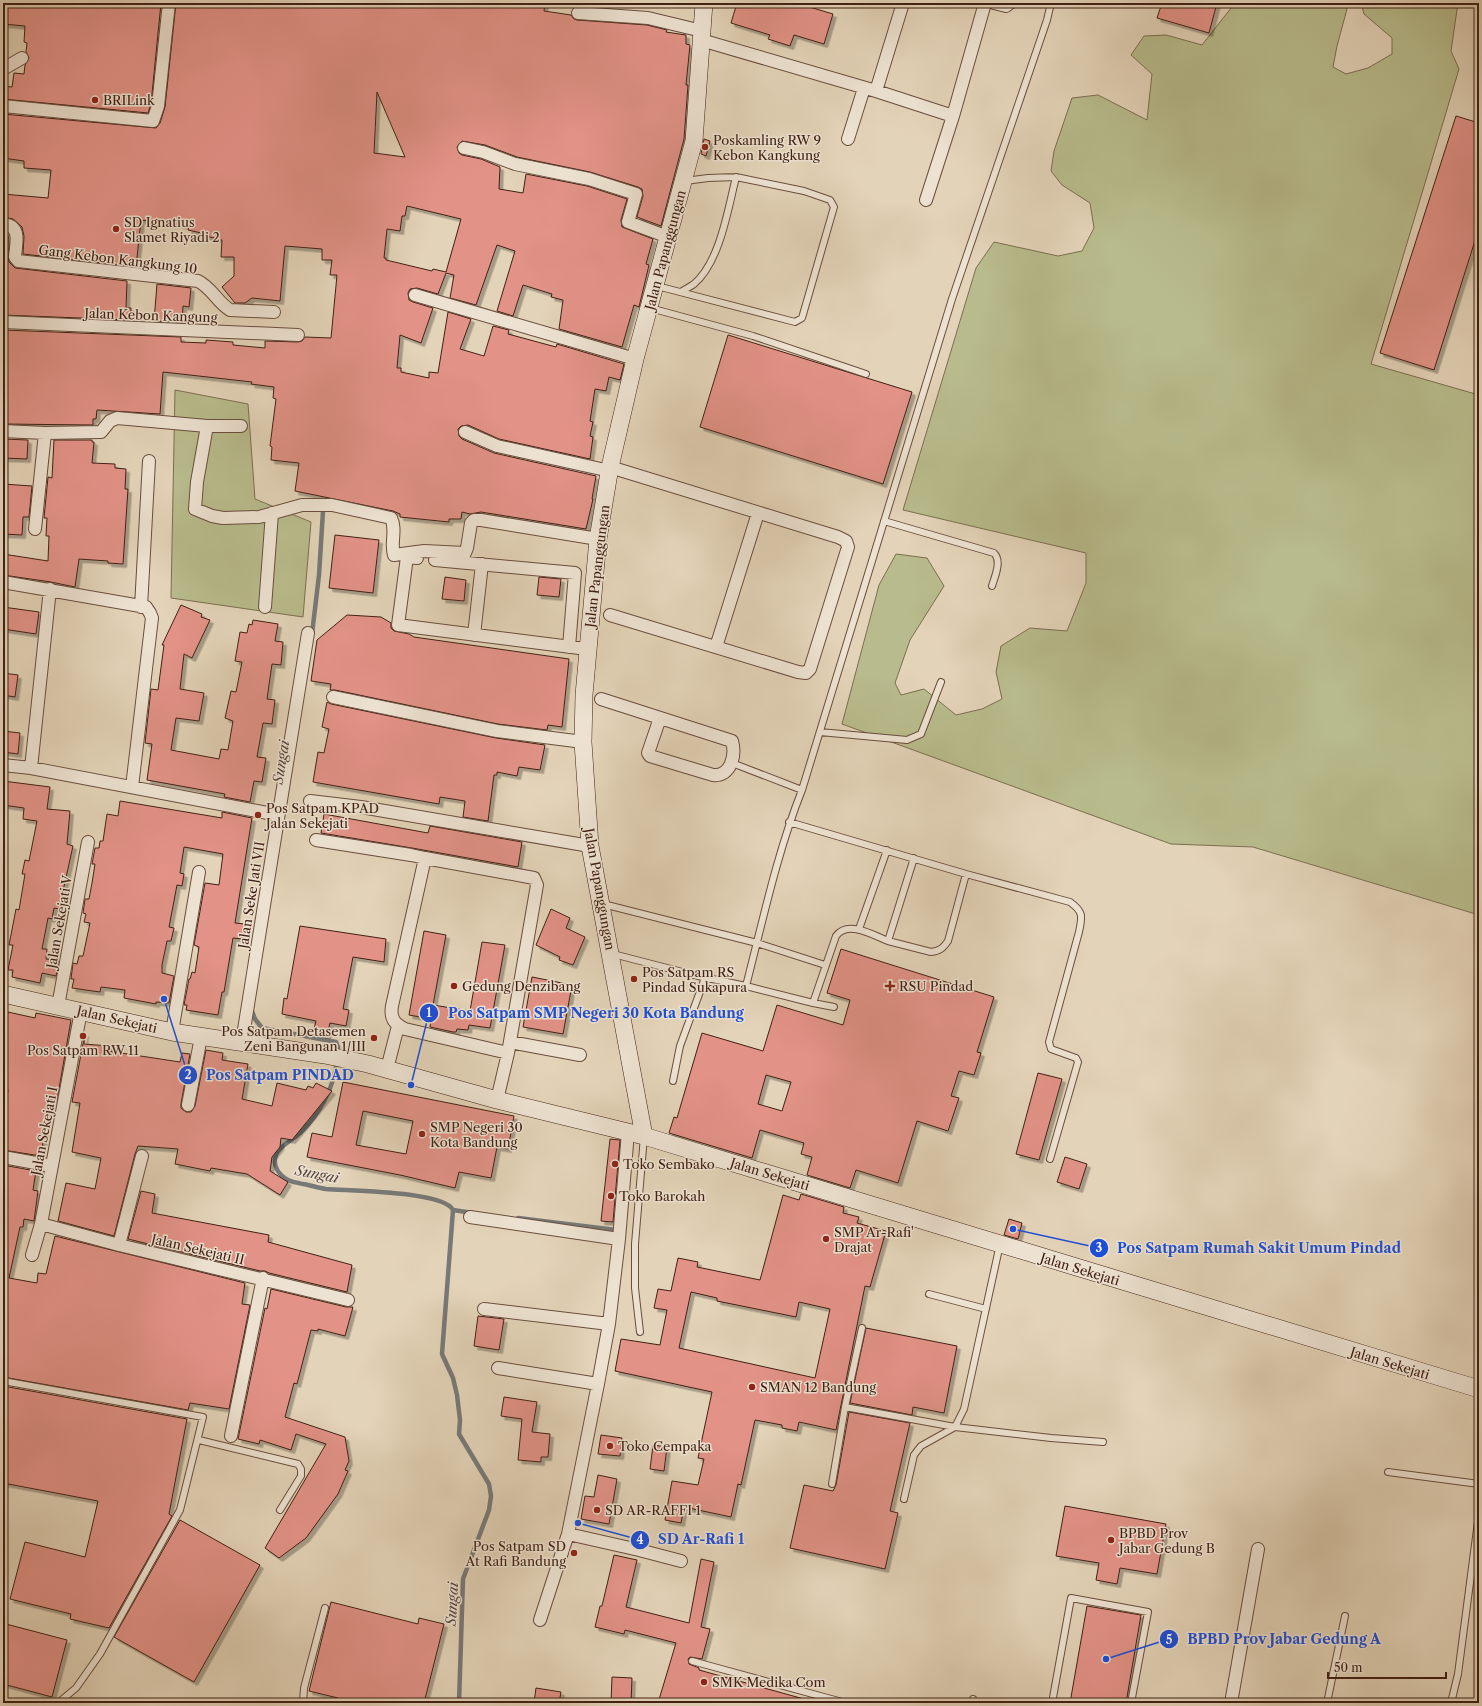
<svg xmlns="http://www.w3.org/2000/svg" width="1482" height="1706" viewBox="0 0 1482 1706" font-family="'Libre Caslon Text',serif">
	<defs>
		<filter id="shadow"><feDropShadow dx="3.5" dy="3.5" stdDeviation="0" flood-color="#0004"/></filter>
	</defs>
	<rect width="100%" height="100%" fill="#e3d3b8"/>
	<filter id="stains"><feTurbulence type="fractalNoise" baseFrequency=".005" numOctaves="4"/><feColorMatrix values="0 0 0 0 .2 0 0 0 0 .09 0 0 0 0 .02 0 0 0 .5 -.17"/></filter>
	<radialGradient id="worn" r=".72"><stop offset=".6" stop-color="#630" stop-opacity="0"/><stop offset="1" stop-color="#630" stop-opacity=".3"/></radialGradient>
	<path fill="#b8bb8c" stroke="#7c6e50" d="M1235,3H1343L1347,9L1337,46L1333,67L1346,74L1368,68L1392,54V38L1364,14L1361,3H1458L1451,51L1459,69L1371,364L1479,395V915L1253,847L1171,844L842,724L879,585L896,554L927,558L944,586L910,640L895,683L901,695L924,689L956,715L982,709L1002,699L996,672L1001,646L1030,628L1067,631L1086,583V553L903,510L976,268L994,242L1058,256L1082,251L1094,228L1090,203L1062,185L1051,171L1054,151L1072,98L1098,95L1147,120L1152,74L1131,55L1144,36L1166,35L1202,45Z
		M175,390L248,404L255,499L311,522L303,617L171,598Z"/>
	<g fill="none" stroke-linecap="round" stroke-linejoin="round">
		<path stroke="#777978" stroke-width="4.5" d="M312,634L319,575L323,511
			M252,1011L255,1019L262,1028L336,1042L338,1047V1054
			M337,1061C334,1088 319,1115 300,1133C293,1140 279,1146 276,1155C272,1166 279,1175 288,1180C292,1182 298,1183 303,1184C310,1185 318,1188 326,1189C349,1191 443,1191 453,1210L442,1354L453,1378L457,1395L460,1420L459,1434L489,1484L491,1496L489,1510L463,1579L459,1703
			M453,1210L473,1213
			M518,1218L616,1230"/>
	</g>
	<path fill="#e29287" stroke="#412014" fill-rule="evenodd" filter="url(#shadow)" d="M3,3H161L151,104L148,113L3,99V86L12,87L14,73L24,74L25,65L29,58L26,52L27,43L24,42L25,26L3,24Z
		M176,3H202L241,7V3H545L544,11L571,15L574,19L577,20L647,25L667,30L666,32L686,35V44L690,45L686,85H688L684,139L661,226L637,217L643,196L642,189L638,187L590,172L517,157L485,145L462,141L457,147L459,153L462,155L481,159L500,167L499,189L523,193L526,174L587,186L627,199L621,220L622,227L653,239L646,264L649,265L639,307L634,305L622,347L559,329L563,300L551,297L552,294L523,285L513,316L497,311L515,251L497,245L476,305L450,298L454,275L446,273L438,294L417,288L410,289L408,293L409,300L413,302L433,308L421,343L400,335L397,368H401V372L429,378V372L438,373L448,312L471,319L460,349L484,356L493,326L509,330L508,334L556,347L557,344L624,364L620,380L609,377L606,391L595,389L590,421L593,422L590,436L593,437L590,459L499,439L468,425L461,426L458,429L459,436L462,439L494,453L596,476L592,499H593L586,529L481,512L470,514L462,512L461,519H449V522L400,517V514L393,511L295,491L299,463L271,460L272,447L270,446L276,399L273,398L274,387L251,384L252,382L163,372L160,414L97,410L96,419H93V425L3,424V330L181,337V342L206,343V340L233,342V345L265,348V341L298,342L302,341L305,337L331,338L337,275H330L332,260H322V249L285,246L280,301L252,298L245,303H235L222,287L234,276V257H221L222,240L206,236V234L188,230L189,226L141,220L136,267L23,254L24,236L22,227L13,219L3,217V194L48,198L51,170L24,168V161L3,158V114L156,128L160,123L165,107ZM377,92L405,157L374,153ZM407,206L461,219L446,272L433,269L432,271L386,260V258H384L387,229L400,231L402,216H405Z
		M737,3H796L833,14L824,44L794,35L790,46L768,39L770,35L731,23Z
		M1162,3H1217L1209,33L1157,18Z
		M1456,116L1479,123V228L1434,370L1380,353Z
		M704,139L710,141L706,156L701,154Z
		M3,232L8,235V257L9,262L15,268L127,281L126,308H131V320L3,315V293L8,248L3,247Z
		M157,284L191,288L189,307L183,306L182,322L154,321Z
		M728,335L912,392L883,484L700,427Z
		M3,439L28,440L27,459L3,458Z
		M54,440H92V442H94L92,463L115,464V468L126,469L125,489H128L123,564L108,563V561L79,559L75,587L51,582L3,575V554L48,561L49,536H46L47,518H44L48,477L52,478Z
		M3,484L32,486L29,517H23L22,535L3,534Z
		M335,535L379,540L373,593L329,588Z
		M445,577L466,580L464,601L442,599Z
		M539,577L561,579L559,597L537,595Z
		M181,605L202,614L201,617L210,620L192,658L184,654L180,689L204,693L199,721L176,718L171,750L219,759L221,749L228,750L233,721L225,718L231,691L236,692L242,662L235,661L240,632L247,633L249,624L252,625L253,620L278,624L275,641L283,642L281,665L272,664L267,699L275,700L272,724L263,723L257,757L266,758L262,782L254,781L250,802L224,797L225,794L147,780L152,744L145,743L151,689L158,690L164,645H162Z
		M3,607L39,612L36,634L3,629Z
		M347,615L381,617L391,623V628L394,631L409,634L414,637L569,659L562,727L548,725L547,730L498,724L335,690H330L331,684L311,681L317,640Z
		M3,673L18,675L15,697L3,695Z
		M327,702L331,704L496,738L545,745L540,770L519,767L517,776L497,772V775H494L488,821L463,817L465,801L440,797L439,804L313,782L318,752L324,753L329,729L322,727Z
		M3,731L20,733L18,754L3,752Z
		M3,781L50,787L47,809L70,811L67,844L73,846L59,909L54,908L52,919L48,918L42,949H47L46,959L59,961L56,976L42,973L40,983L12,977L13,970H8L13,945H9L16,909L19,910L25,874H22L25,860L29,861L37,821L23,819L24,808L3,805Z
		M120,801L222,818V812L252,818L235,923L245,924L242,939L233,938L224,992H222L218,1015L186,1010L187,1005H184L189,979H190L192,972L195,973L199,947L194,945L205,883L219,885L223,854L184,847L180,873L184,874L182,886L177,885L169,927L174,928L171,941H167L162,965V973L174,976L169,1003L156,1002V1004L124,998L125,990L101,987L100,992L72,988L74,979H71L73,963L77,964L79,956H83L90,923L84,922L86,914L83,913L85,899H89L92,883L95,864H92L95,848H99L100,841H103L107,814L118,816Z
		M324,814L428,833L430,826L522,842L518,867L412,848L321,833Z
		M551,909L570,918L566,928L585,937L573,965L559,960L560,957L536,945Z
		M300,926L386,939L384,962L353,957L343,1009L349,1010L346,1026L330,1023L327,1035L313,1033L316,1021L282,1014L284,998L287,999Z
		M424,931L446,935L433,1005L470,1011L482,942L505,945L490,1028L469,1025L468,1030L457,1029L456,1032H453L430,1027L431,1019L409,1015Z
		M841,949L994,997L977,1052L981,1053L974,1075L959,1071L951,1096L959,1098L948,1131L917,1121L898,1183L856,1170L850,1188L807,1175L812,1157L801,1154L804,1143L760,1130L752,1158L669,1133L674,1117L677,1118L702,1033L763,1051L777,1005L843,1025L850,1000L827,993ZM766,1075L791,1082L782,1111L758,1104Z
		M532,977L572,985L563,1034L523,1027Z
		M8,1012L35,1018L36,1013L71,1020L57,1100L49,1099L41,1156L3,1150V1127L8,1090L3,1089V1043Z
		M85,1033L84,1044L109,1046L108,1051L180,1062L182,1053L190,1054L181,1104V1108L186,1112H191L195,1106L206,1050L223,1053L222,1060L248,1064L242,1099L272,1106L277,1083L306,1090L308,1086L313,1088L316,1083L332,1091L292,1140L281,1138L280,1147L272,1157L270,1171L288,1182L280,1195L247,1174L211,1168L210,1171L175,1164L178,1149L138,1146L135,1154L114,1236L58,1221L66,1183L95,1189L101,1158L72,1152L80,1103L72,1102Z
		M1038,1073L1062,1079L1039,1160L1016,1154Z
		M343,1082L514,1116L508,1149L497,1147L491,1178L459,1172L455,1188L400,1175L307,1157L312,1133L332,1137ZM363,1111L413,1121L406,1154L356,1145Z
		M610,1139L620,1140L613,1222L601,1221Z
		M1065,1157L1087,1164L1079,1189L1057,1182Z
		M3,1165L36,1171L33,1190L38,1191L34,1221L24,1219L23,1227H20L9,1278L37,1283L38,1273L46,1274L55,1236L245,1283L242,1304L250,1305L229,1409L190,1403L188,1410L3,1377Z
		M141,1191L155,1194L152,1213L269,1235L268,1242L352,1265L347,1292L269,1273L265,1271H260L128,1239Z
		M801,1194L844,1207L843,1213L859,1217L857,1223L886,1231L870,1287L865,1286L836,1430L799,1422L797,1431L782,1428V1425L755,1420L741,1485L738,1484L731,1517L684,1507L681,1523L665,1520L672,1481L698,1485L704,1459L698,1458L712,1392L615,1371L621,1339L660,1345L667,1310L654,1308L658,1289L671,1291L678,1258L698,1262L697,1267L760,1280L783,1195L799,1200ZM691,1292L717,1298V1301L796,1317L799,1302L830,1309L815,1378L679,1348Z
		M1009,1219L1022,1223L1018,1239L1004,1235Z
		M271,1289L346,1307H353L345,1336L318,1329V1331L311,1330L297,1384L294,1383L285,1417L345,1437L349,1461L345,1470L348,1471L338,1494L306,1538L279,1558L265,1548L326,1444L296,1434L291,1450L260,1440L259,1444L238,1439L265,1308L267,1309Z
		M478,1316L504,1319L499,1350L474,1346Z
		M866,1328L957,1346L944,1413L913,1407L912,1415L850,1403Z
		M3,1386L187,1419L169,1514L172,1516L109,1628L70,1619L71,1614L10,1599L25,1542L85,1557L98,1501L3,1483Z
		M504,1397L537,1402L532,1432L550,1434L548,1457H541V1462L518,1460L522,1419L501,1416Z
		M849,1412L910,1423L890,1511L898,1513L885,1569L790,1548L804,1485L833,1491L836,1485Z
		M601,1435L622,1438L620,1456L598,1454Z
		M653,1445L667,1447L664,1471L650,1469Z
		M598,1475L617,1479L609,1524L581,1519L585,1496L594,1497Z
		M1065,1506L1166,1524L1157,1574L1120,1568L1117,1584L1096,1580L1099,1563L1056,1556Z
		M180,1520L260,1565L194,1682L114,1637Z
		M614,1555L637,1560L626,1607L689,1623L701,1559L714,1562L701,1627L710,1629L702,1659L690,1657L688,1659L689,1664L699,1668V1670L804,1699L803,1703H658L676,1643L625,1630L624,1634L595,1627L600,1606H602Z
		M331,1602L418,1624L419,1618L444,1624L424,1703H337L338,1698L309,1691Z
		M1087,1606L1141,1615L1126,1703H1070Z
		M6,1624L67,1640L52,1697L3,1684V1636Z
		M612,1677L632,1678L631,1703H611Z
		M536,1688L561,1692L559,1703H534Z"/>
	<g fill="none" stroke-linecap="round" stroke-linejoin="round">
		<g stroke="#6a4d3d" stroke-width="8">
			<path id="lane" d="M657,286L795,322L802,318L834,207L830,200L804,191L736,177L708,178L685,181
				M681,292C685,289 690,287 694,284C720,262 728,209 736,177
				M650,308L753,336L866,374
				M884,521L994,553C1002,561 995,576 992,586
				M820,732L907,740L921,734L941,682
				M732,763L802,790
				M789,822L966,874L1070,902C1084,912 1082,917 1079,932L1049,1042L1051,1049L1076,1058L1078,1062L1050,1159
				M603,904L757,943L825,965
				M859,929L887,850
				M888,941L931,952C940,951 943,948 948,941L966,874
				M613,954L698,976L746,986C763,920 777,853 802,790L952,299L1047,20L1051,3
				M746,986L813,1003L836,936C848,920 873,935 888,941L914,858
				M813,1003L834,1007
				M673,1081L680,1046L705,978
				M929,1294L986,1309
				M640,1332L635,1288V1244L644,1136
				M3,1381L203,1417L180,1510L100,1654L76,1688L58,1703
				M845,1407L862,1328
				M199,1440L298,1464L301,1469V1476L280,1510
				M1388,1472L1479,1484
				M832,1484L845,1407L955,1427L1051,1438L1103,1442
				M904,1499L914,1455L921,1446L955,1427L964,1409L1000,1244
				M692,1661L846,1703
				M303,1703L304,1688L325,1608
				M972,1703L973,1699
				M1052,1703L1071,1598L1148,1612L1131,1703
				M1327,1703L1345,1616
				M1451,1703L1458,1674L1479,1514"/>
		</g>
		<g stroke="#6a4d3d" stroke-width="14">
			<path id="street" d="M994,3L1006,6L1010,3
				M578,13L648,18L702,31
				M701,40L876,91L953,116
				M3,69L22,58
				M876,91L903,3
				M3,106L153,121L158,106L169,3
				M848,139L864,88
				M464,148L483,152L515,164L589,179L636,194L628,222L668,237
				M926,200L953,116L985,3
				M3,224C22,226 16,243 15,257L18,261L198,281C212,288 217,302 230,310L274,312
				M415,295L635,359
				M3,322L298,335
				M207,426L197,482L195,509L212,516L223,518L259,517L302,505H332L391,518C397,530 390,543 394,555L424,551L465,553L467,548L471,523L474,520H481L598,539
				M3,431L45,433L101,432L110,421L117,418L207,426H241
				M465,432L497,446L610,471
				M35,529L45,433
				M417,558L407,557L398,625L587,649
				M435,560L575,573L569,647
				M3,582L146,607L150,613L152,618L132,787
				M141,607L149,461
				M265,607L272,513
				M610,615L798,672L806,673L810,669L848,547L846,541L838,537L610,467
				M474,635L482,564
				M716,647L758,513
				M333,697L497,731L583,742
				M601,699L732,741C736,755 731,777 713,775L650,756L648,753L660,718
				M3,765L31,768L278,815
				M31,768L50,589
				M310,801L361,807L590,846
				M316,840L411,855L425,858L392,1006C390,1018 394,1024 405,1029L508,1053L537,885L534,878L425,858
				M58,1006L88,842
				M172,1032L199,872
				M242,1042L308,633
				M510,1042L580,1055
				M387,1069L398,1026
				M497,1100L508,1053
				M188,1105L201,1037
				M3,1157L52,1166
				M470,1217L619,1239
				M41,1224L119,1245L348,1300
				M119,1245L142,1156
				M32,1255L41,1224L81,1011
				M484,1309L609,1324
				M498,1368L598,1384
				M231,1436L263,1278
				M568,1534L639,1550L681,1561
				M540,1620L568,1534L598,1384L609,1324L619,1239L628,1132
				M1231,1703L1258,1549"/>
		</g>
		<g stroke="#412014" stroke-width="18">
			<path id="secondary" d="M3,994L172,1032L325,1055L368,1064L497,1100L644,1136L1479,1389
				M644,1136L590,846L583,742L584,695L598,539L610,467L635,359L694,141L704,3"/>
		</g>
		<use href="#lane" stroke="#ede2d1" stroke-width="6"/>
		<use href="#street" stroke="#ede2d1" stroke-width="12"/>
		<use href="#secondary" stroke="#ede2d1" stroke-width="17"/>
	</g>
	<g fill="#8f2418" stroke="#ede2d1" stroke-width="1.5">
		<circle cx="95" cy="100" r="4"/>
		<circle cx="705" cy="147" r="4"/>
		<circle cx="116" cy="229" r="4"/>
		<circle cx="258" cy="815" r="4"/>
		<circle cx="634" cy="979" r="4"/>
		<circle cx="454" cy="986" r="4"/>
		<path d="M888 980h4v4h4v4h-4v4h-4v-4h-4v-4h4z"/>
		<circle cx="83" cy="1036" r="4"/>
		<circle cx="374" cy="1038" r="4"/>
		<circle cx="422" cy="1134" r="4"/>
		<circle cx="615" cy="1164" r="4"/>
		<circle cx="611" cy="1196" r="4"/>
		<circle cx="826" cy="1239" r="4"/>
		<circle cx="752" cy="1387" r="4"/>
		<circle cx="610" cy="1446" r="4"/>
		<circle cx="597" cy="1510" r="4"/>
		<circle cx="1111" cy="1540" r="4"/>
		<circle cx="574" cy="1553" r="4"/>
		<circle cx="704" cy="1682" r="4"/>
	</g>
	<g text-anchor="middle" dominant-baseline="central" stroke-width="3" stroke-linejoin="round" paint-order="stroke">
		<g font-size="13" fill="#412014" stroke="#ede2d1" text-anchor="start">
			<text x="103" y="100">BRILink</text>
			<text x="713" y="140">Poskamling RW 9<tspan x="713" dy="15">Kebon Kangkung</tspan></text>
			<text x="124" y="222">SD Ignatius<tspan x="124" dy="15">Slamet Riyadi 2</tspan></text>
			<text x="266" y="808">Pos Satpam KPAD<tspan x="266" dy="15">Jalan Sekejati</tspan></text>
			<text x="642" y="972">Pos Satpam RS<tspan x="642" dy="15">Pindad Sukapura</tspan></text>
			<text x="462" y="986">Gedung Denzibang</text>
			<text x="899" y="986">RSU Pindad</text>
			<text x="366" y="1031" text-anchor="end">Pos Satpam Detasemen<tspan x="366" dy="15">Zeni Bangunan 1/III</tspan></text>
			<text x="83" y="1050" text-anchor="middle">Pos Satpam RW 11</text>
			<text x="430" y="1127">SMP Negeri 30<tspan x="430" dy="15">Kota Bandung</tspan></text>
			<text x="623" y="1164">Toko Sembako</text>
			<text x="619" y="1196">Toko Barokah</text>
			<text x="834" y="1232">SMP Ar-Rafi'<tspan x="834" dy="15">Drajat</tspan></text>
			<text x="760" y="1387">SMAN 12 Bandung</text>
			<text x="618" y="1446">Toko Cempaka</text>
			<text x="605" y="1510">SD AR-RAFFI 1</text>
			<text x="1119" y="1533">BPBD Prov<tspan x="1119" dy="15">Jabar Gedung B</tspan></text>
			<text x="566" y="1546" text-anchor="end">Pos Satpam SD<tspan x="566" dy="15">At Rafi Bandung</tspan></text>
			<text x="712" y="1682">SMK Medika Com</text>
		</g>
		<g font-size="13" fill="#412014" stroke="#ede2d1">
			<text transform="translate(665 250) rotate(-75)">Jalan Papanggungan</text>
			<text transform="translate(118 259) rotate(7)">Gang Kebon Kangkung 10</text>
			<text transform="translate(151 315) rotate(2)">Jalan Kebon Kangung</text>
			<text transform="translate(597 566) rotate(-83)">Jalan Papanggungan</text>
			<text transform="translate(600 889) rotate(80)">Jalan Papanggungan</text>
			<text transform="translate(251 895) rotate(-81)">Jalan Seke Jati VII</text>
			<text transform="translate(59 922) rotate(-80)">Jalan Sekejati V</text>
			<text transform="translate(117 1019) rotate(13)">Jalan Sekejati</text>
			<text transform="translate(44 1131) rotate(-79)">Jalan Sekejati I</text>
			<text transform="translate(770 1174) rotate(17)">Jalan Sekejati</text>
			<text transform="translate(198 1249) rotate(13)">Jalan Sekejati II</text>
			<text transform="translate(1080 1269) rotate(17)">Jalan Sekejati</text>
			<text transform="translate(1390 1363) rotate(17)">Jalan Sekejati</text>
		</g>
		<g font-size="14" font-style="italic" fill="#58453e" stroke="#ede2d1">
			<text transform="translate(281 762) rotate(-81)">Sungai</text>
			<text transform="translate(317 1174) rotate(11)">Sungai</text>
			<text transform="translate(452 1604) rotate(-87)">Sungai</text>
		</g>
	</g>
	<path fill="none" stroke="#1d4ed8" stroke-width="1.5" d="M411 1085L429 1013M164 999L188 1075M1013 1229L1099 1248M578 1523L640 1540M1106 1659L1169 1639"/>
	<g fill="#1d4ed8" stroke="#ede2d1" stroke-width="1.5">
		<circle cx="411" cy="1085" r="4"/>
		<circle cx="164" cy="999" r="4"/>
		<circle cx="1013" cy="1229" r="4"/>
		<circle cx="578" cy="1523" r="4"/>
		<circle cx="1106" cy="1659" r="4"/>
		<circle cx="429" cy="1013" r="10"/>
		<circle cx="188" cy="1075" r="10"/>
		<circle cx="1099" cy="1248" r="10"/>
		<circle cx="640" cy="1540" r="10"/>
		<circle cx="1169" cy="1639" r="10"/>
	</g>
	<g font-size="12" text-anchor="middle" font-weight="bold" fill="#fff">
		<text x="429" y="1017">1</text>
		<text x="188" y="1079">2</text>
		<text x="1099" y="1252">3</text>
		<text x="640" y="1544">4</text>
		<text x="1169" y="1644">5</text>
	</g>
	<g font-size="14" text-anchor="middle" font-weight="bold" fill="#1d4ed8" stroke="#ede2d1" stroke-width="3" stroke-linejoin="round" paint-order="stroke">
		<text x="596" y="1018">Pos Satpam SMP Negeri 30 Kota Bandung</text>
		<text x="280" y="1080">Pos Satpam PINDAD</text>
		<text x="1259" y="1253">Pos Satpam Rumah Sakit Umum Pindad</text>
		<text x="701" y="1544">SD Ar-Rafi 1</text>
		<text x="1284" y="1644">BPBD Prov Jabar Gedung A</text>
	</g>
	<rect width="1482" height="1706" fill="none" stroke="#e3d3b8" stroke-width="16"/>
	<rect x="4" y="4" width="1474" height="1698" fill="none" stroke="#412014" stroke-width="2"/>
	<rect x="8" y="8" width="1466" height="1690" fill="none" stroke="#412014"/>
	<path d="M1328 1672v6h118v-6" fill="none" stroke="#412014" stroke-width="2"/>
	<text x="1334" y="1672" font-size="12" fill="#412014" stroke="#ede2d1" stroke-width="3" paint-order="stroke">50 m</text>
	<rect width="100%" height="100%" filter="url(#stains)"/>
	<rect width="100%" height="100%" fill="url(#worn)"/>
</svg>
